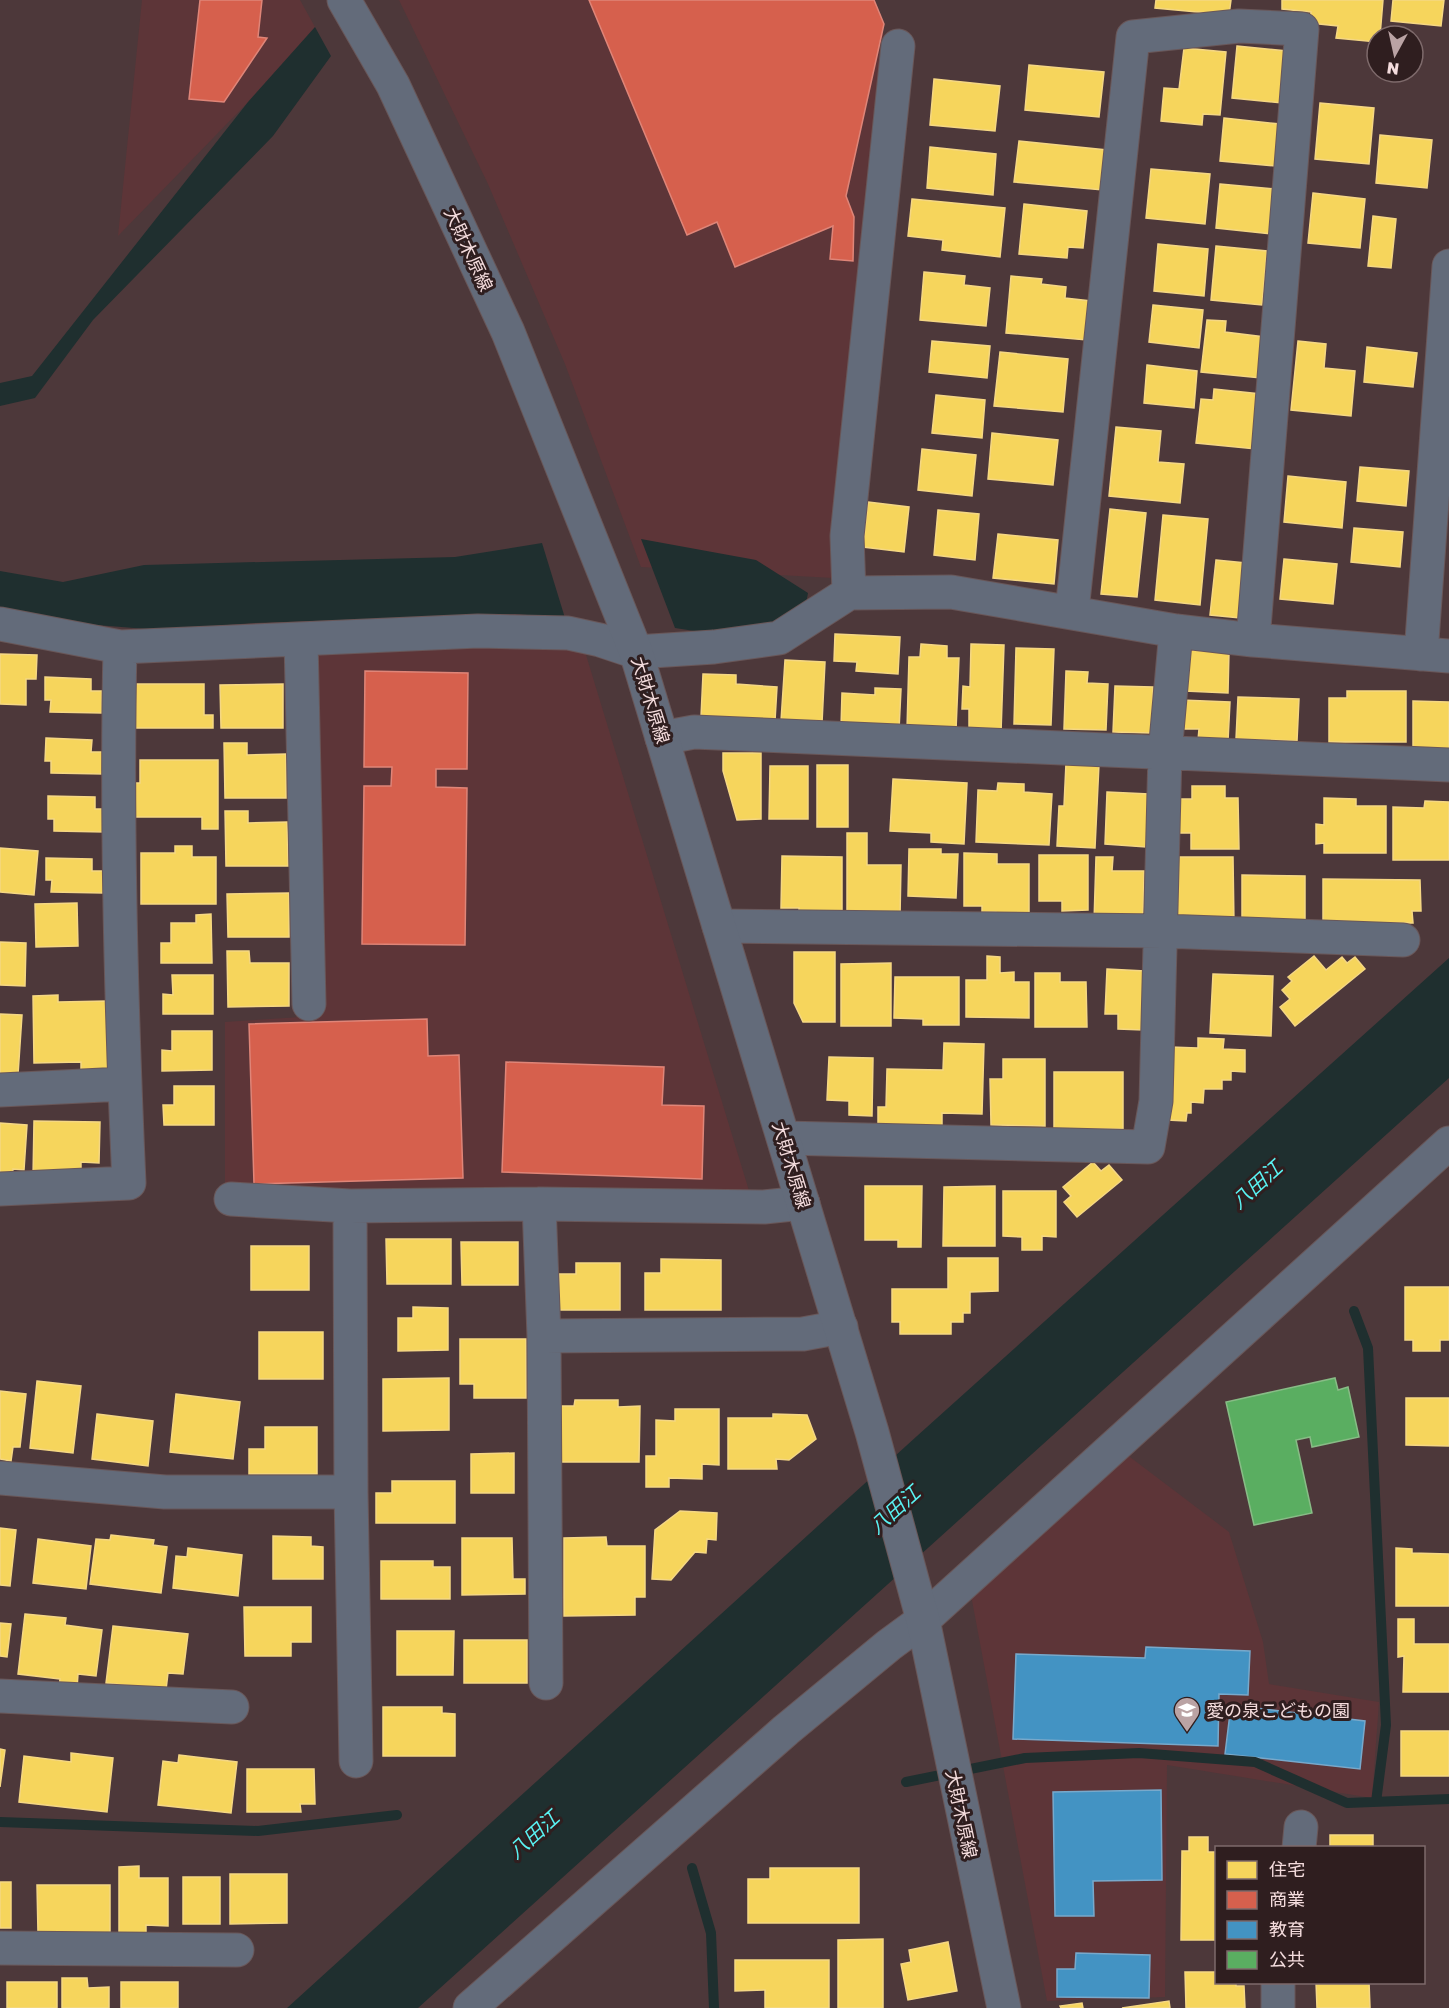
<svg xmlns="http://www.w3.org/2000/svg" width="1449" height="2008" viewBox="0 0 1449 2008" font-family="'Golos Text','Noto Sans JP',sans-serif">
	<rect width="100%" height="100%" fill="#4d383a"/>
	<path fill="#5d3538" d="M142,0H300L315,27L248,102L118,236Z
		M399,0H875L886,45L833,578L641,567L565,364L488,184Z
		M583,645L750,1194L457,1196L225,1184V1022L317,1016L313,650Z
		M1122,1451L1229,1532L1263,1642L1269,1684L1379,1702L1372,1798L1167,1765L1165,1997L1047,2001L971,1595Z"/>
	<path fill="#1f2f2f" d="M315,27L331,56L273,136L93,320L35,398L0,406V383L32,376L248,102Z
		M641,539L756,560L808,593L806,604L765,626L714,634L675,628Z
		M542,543L565,618L515,614L254,623L159,630L59,622L0,608V571L63,582L144,565L455,557Z
		M1449,958V1078L418,2008H287L917,1436Z"/>
	<path fill="#f6d55c" stroke="#f5d783" stroke-width="1.5" d="M1156,0H1231L1229,15L1155,8Z
		M1282,0H1383L1380,36H1377V42L1336,38L1338,26L1310,23L1311,12L1282,9Z
		M1393,0H1444L1441,26L1391,21Z
		M1237,46L1287,51L1282,103L1232,98Z
		M1184,48L1226,52L1220,115L1203,114L1202,125L1161,121L1164,88L1179,89Z
		M1029,65L1104,72L1099,117L1025,110Z
		M934,79L1000,86L995,131L930,125Z
		M1320,103L1374,108L1369,164L1315,159Z
		M1224,118L1280,124L1275,166L1220,161Z
		M1380,135L1432,140L1427,188L1376,183Z
		M1019,141L1107,150L1103,190L1014,182Z
		M930,147L996,154L993,195L927,188Z
		M1151,169L1210,174L1205,224L1146,218Z
		M1220,184L1276,189L1272,234L1216,228Z
		M1313,193L1365,199L1360,248L1308,243Z
		M912,199L1005,208L1000,257L942,250L943,240L908,236Z
		M1024,204L1087,211L1083,248L1068,247L1067,258L1019,254Z
		M1373,216L1396,219L1391,268L1368,266Z
		M1158,244L1208,249L1204,296L1154,291Z
		M1216,246L1267,251L1262,305L1211,300Z
		M924,272L965,276L964,285L990,288L986,326L920,320Z
		M1011,276L1042,279L1041,284L1066,287L1065,298L1091,301L1087,340L1006,333Z
		M1153,305L1203,310L1199,348L1149,342Z
		M1207,320L1226,321L1225,332L1265,337L1261,378L1201,372Z
		M932,341L990,346L987,378L929,372Z
		M1298,341L1326,344L1324,368L1355,371L1351,416L1291,410Z
		M1367,347L1417,353L1413,387L1364,382Z
		M1000,352L1068,359L1063,412L994,406Z
		M1147,365L1197,371L1194,408L1144,403Z
		M1214,389L1261,394L1256,449L1196,443L1201,399L1213,400Z
		M936,395L985,400L982,438L932,433Z
		M1116,427L1161,431L1158,462L1184,464L1180,503L1109,496Z
		M992,433L1058,440L1053,485L988,479Z
		M922,449L976,455L972,496L918,490Z
		M1360,467L1409,471L1406,506L1357,501Z
		M1288,476L1346,482L1342,528L1284,522Z
		M868,502L909,507L904,552L863,547Z
		M1110,509L1146,513L1137,597L1101,594Z
		M938,510L979,514L975,560L934,555Z
		M1163,515L1208,519L1200,605L1155,600Z
		M1354,528L1403,532L1400,567L1351,562Z
		M998,534L1058,540L1054,584L993,578Z
		M1284,559L1337,564L1333,604L1280,599Z
		M1216,560L1246,563L1240,618L1210,615Z
		M835,634L900,637L898,674L856,671L857,662L834,661Z
		M921,644L947,646V658H959L956,730L907,729L909,657H920Z
		M971,644L1004,645L1001,733L969,731V709H962L963,686L970,687Z
		M1016,648L1054,649L1051,725L1014,724Z
		M1187,650L1229,652L1228,693L1185,691Z
		M0,654L37,655L36,679H26V705L0,704Z
		M785,660L825,662L822,723L781,721Z
		M1066,671L1088,672L1087,683L1108,684L1106,730L1064,729Z
		M703,674L736,675V684L777,687L775,721L701,717Z
		M45,677L91,679V691H102V713L50,712L51,700H45Z
		M135,684H204V715H213V728H135Z
		M283,684V728H221L220,685Z
		M1115,686L1153,687L1152,733L1113,732Z
		M875,688L901,689L899,730L841,727L842,693L875,695Z
		M1347,691H1406V742H1329V698H1347Z
		M1238,697L1299,699L1297,741L1236,739Z
		M1181,700L1230,702L1228,741L1198,740L1199,729H1180Z
		M1413,701L1449,702V749L1413,750Z
		M46,738L92,740L91,752H103V774L51,773V761H45Z
		M224,743H247V755L286,754V798H225Z
		M723,753H761V819L737,820L723,771Z
		M140,760H218V829H202V817H134V783H140Z
		M1066,763L1099,764L1095,848L1057,846L1059,806H1064Z
		M817,765H848V827H817Z
		M770,766H808V819H769Z
		M893,779L967,783L964,844L931,842V833L890,831Z
		M998,783L1024,784V792L1052,794L1049,845L976,842L978,790L997,791Z
		M1192,786H1225V798H1238L1239,849H1191V833H1178V799H1192Z
		M1107,792L1149,794L1146,847L1105,844Z
		M48,796L95,797V809H106L105,832L54,831V819H48Z
		M1324,798L1356,799V806H1386V853H1324V843L1316,844V824L1324,825Z
		M1425,801L1449,802V860H1393V807L1424,808Z
		M225,811H248V823L287,822L288,866H226Z
		M847,833H867V865H901L900,917H847Z
		M175,846H192V857H216V904H141V853H175Z
		M0,848L38,851L34,895L0,892Z
		M909,849H941V854H958L956,898L908,896Z
		M964,853L997,854V864H1029V919L996,918V912H982V906H964Z
		M1039,855H1088V910L1062,911V901H1039Z
		M782,856L842,857V919H799V908H781Z
		M1096,857H1113L1112,871H1144L1143,918L1094,922Z
		M1177,857H1233L1234,924L1177,919Z
		M46,858L92,859V871H104L103,893L51,892L52,880H46Z
		M1242,875L1305,876V928H1242Z
		M1323,879L1420,880L1421,911H1412L1413,923H1323Z
		M289,893V937H228L227,894Z
		M77,903L78,946L36,947L35,904Z
		M211,914L212,963H161V943H171V923H196V915Z
		M0,942L26,943L25,986L0,985Z
		M227,951H249L250,963H289V1006L228,1007Z
		M794,952H835V1022H803L794,1003Z
		M987,956L1000,957V973L1014,972V982H1029V1018L966,1017V980H987Z
		M1314,956L1326,970L1342,957L1347,963L1355,957L1365,969L1295,1026L1280,1007L1290,999L1282,990L1292,981L1288,977Z
		M891,963V1026H841V964Z
		M1107,969L1145,971L1143,1030L1118,1029V1014H1105Z
		M1035,973H1060V982H1086L1087,1027H1035Z
		M1213,974L1273,976L1271,1036L1210,1033Z
		M172,975H213V1014H163V994L173,995Z
		M895,977H959V1025H923V1019L894,1018Z
		M58,995V1002L107,1001L109,1072H81V1062L34,1063L33,996Z
		M0,1014L22,1015L18,1075L0,1074Z
		M172,1031H212V1070L162,1071V1050L172,1051Z
		M1198,1038L1224,1039L1223,1049L1245,1050V1072L1231,1071V1080H1222V1089H1204L1203,1103L1191,1102V1113H1187L1186,1121L1167,1120L1171,1047L1198,1048Z
		M944,1043L984,1044L982,1114L942,1113V1128L878,1126V1107H886L887,1069L943,1070Z
		M829,1057L873,1058L872,1116L849,1115V1101L827,1100Z
		M1003,1059H1045V1126L991,1125L990,1079H1003Z
		M1054,1072H1123V1129H1054Z
		M174,1086H214V1125H164L163,1105H174Z
		M34,1121L100,1122L99,1163L81,1162V1178L33,1177Z
		M0,1123L27,1125L24,1170L13,1169L12,1181L0,1180Z
		M1093,1162L1101,1171L1109,1165L1122,1180L1077,1217L1064,1202L1071,1196L1063,1187Z
		M865,1186H922L921,1247H898V1240H865Z
		M995,1186V1246H943L944,1187Z
		M1003,1191H1056V1237L1042,1236V1250H1022V1237L1003,1236Z
		M386,1239H451V1284H387Z
		M461,1242H518V1285H462Z
		M251,1246H309V1290H251Z
		M948,1258H998V1291L970,1292V1313H963V1322H951V1334H900V1322H892V1289H948Z
		M661,1259L721,1260V1310H645V1273H661Z
		M576,1263H620V1310H559V1274H576Z
		M1405,1287H1449V1340H1440V1351H1413V1340H1405Z
		M413,1307L448,1308V1350L398,1351V1318H413Z
		M259,1332H323V1379H259Z
		M460,1339H526V1398H474V1384H460Z
		M449,1378V1430L383,1431V1379Z
		M37,1381L81,1386L73,1453L30,1448Z
		M0,1391L26,1394L20,1447H13L11,1461L0,1459Z
		M176,1394L240,1402L233,1459L170,1452Z
		M1406,1398H1449V1446L1406,1445Z
		M575,1400H618V1407L640,1406L639,1462H561V1406H574Z
		M675,1409H719V1465L702,1464V1479L669,1478V1487H646V1456H656V1420L675,1421Z
		M97,1414L153,1421L148,1466L92,1459Z
		M773,1414L807,1415L816,1439L789,1460L776,1459L777,1469H728V1418H773Z
		M265,1427H317V1474H249V1449H265Z
		M514,1453V1493H471V1454Z
		M392,1481H455V1523H376V1493H392Z
		M680,1511L717,1513L716,1540L707,1539L706,1553L695,1552L671,1580L652,1579L655,1530Z
		M0,1528L16,1530L10,1586L0,1585Z
		M111,1535L154,1540L153,1545L167,1547L161,1593L90,1584L96,1539L110,1540Z
		M273,1536L311,1537V1546L323,1547V1579H273Z
		M606,1537L607,1546H645V1597H635V1615L564,1616V1538Z
		M462,1538H512L513,1579H525V1594L462,1595Z
		M38,1539L91,1546L86,1589L33,1583Z
		M188,1548L242,1555L238,1596L173,1588L176,1556L187,1557Z
		M1396,1548L1412,1549V1553L1449,1554V1606H1396Z
		M381,1561H433V1567H450V1599H381Z
		M244,1607H311V1642H291V1656H245Z
		M25,1614L66,1618L65,1625L102,1630L96,1676L78,1674L77,1689L59,1687L60,1679L18,1674Z
		M1398,1619H1414V1644H1449V1692H1403L1404,1656L1398,1657Z
		M0,1623L11,1624L7,1657L0,1656Z
		M113,1626L188,1634L183,1674L168,1673L166,1690L106,1683Z
		M397,1631H454L453,1675H397Z
		M464,1640H527V1683H464Z
		M383,1707H442V1713L455,1714V1756H383Z
		M1401,1731H1449V1776H1401Z
		M0,1749L5,1750L0,1787Z
		M71,1753L113,1758L107,1812L19,1802L24,1756L71,1762Z
		M179,1755L237,1762L231,1813L158,1805L163,1761L178,1763Z
		M247,1769H314L315,1804H300L301,1812H247Z
		M1330,1835H1373V1848H1330Z
		M1189,1837H1208V1852H1216V1940H1181L1182,1851H1189Z
		M139,1866V1878H168V1926L146,1925V1935H119V1867Z
		M770,1868H859V1923H748V1879H770Z
		M230,1874H287V1923L230,1924Z
		M183,1877H220V1924H183Z
		M0,1882H11V1928H0Z
		M37,1885H110V1933H38Z
		M883,1939V2008H838V1940Z
		M948,1942L957,1991L908,2000L901,1964L911,1962L909,1950Z
		M735,1960H829V2008H765V1990L735,1991Z
		M1185,1972H1216V1982H1236V1986H1244L1245,2008H1186Z
		M62,1978H87L88,1988L109,1987V2008H62Z
		M7,1982H57V2008H7Z
		M121,1982H178V2008H121Z
		M1316,1982H1369L1370,2008H1317Z
		M1169,2001L1170,2008H1122Z
		M1082,2003L1083,2008H1061L1060,2006Z"/>
	<path fill="#d6604d" stroke="#df8578" stroke-width="1.5" d="M200,0H262L258,37L267,38L224,102L189,99Z
		M589,0H874L884,24L846,196L854,217L853,261L830,259L833,226L735,267L717,222L687,235Z
		M365,671L468,673L467,769H436V787L467,788L465,945L362,944L364,786H391L392,767H364Z
		M427,1019L428,1056L459,1055L463,1178L254,1184L249,1024Z
		M506,1062L664,1067L662,1105L704,1106L702,1179L502,1172Z"/>
	<path fill="#4393c3" stroke="#78a9cb" stroke-width="1.5" d="M1146,1647L1250,1651L1248,1695L1219,1694L1218,1746L1013,1739L1016,1654L1145,1658Z
		M1231,1705L1365,1721L1360,1769L1225,1754Z
		M1161,1790L1162,1880L1093,1881L1094,1916H1055L1053,1792Z
		M1076,1953L1150,1955L1149,1998L1057,1997V1969H1075Z"/>
	<path fill="#5aae61" stroke="#88bc86" stroke-width="1.5" d="M1335,1378L1338,1390L1348,1387L1359,1437L1312,1447L1310,1437L1296,1440L1312,1513L1254,1525L1226,1402Z"/>
	<g fill="none" stroke-linecap="round" stroke-linejoin="round">
		<path stroke="#1f2f2f" stroke-width="10" d="M1354,1311L1368,1348L1386,1725L1376,1802
			M906,1782L1025,1758L1139,1753L1255,1762L1347,1803L1449,1799
			M0,1822L258,1831L397,1815
			M692,1868L711,1933L714,2008"/>
		<g stroke="#695759" stroke-width="35">
			<path id="minor" d="M849,593L847,536L898,46
				M1072,611L1133,37L1239,26L1302,29L1253,640
				M0,624L120,647L478,631L568,633L600,640L636,652L714,647L779,638L849,593L951,592L1176,631L1253,640L1449,656
				M301,639L309,1004
				M1421,654L1449,266
				M662,738L694,732L1449,765
				M719,926L1162,931L1403,940
				M0,1090L124,1084
				M784,1138L1148,1147L1156,1101L1165,753L1176,631
				M0,1189L129,1183C121,1005 116,826 120,647
				M231,1199L350,1206L539,1204L764,1207L803,1203
				M539,1204L544,1336L546,1683
				M350,1206L351,1492L356,1761
				M544,1336L803,1334L841,1327
				M0,1478L165,1492H351
				M0,1696L232,1707
				M1299,1848L1301,1827
				M0,1948L237,1950
				M1278,1982V2008
				M470,2008L786,1730L889,1645L923,1620L1449,1143"/>
		</g>
		<g stroke="#695759" stroke-width="35">
			<path id="tertiary" d="M344,0L393,85L508,332L636,652L872,1432L923,1620L1004,2008"/>
		</g>
		<use href="#minor" stroke="#636b7a" stroke-width="33"/>
		<use href="#tertiary" stroke="#636b7a" stroke-width="33"/>
	</g>
	<defs>
		<g id="school-pin" transform="scale(1.35)"><path d="M0 17L-7.5 6A9.5 9.5 0 1 1 7.5 6Z" fill="#baa3a4" stroke="#2f1e1f"/><path d="M0-5L7-2L0 1L-7-2ZM-4 1L0 2.5L4 1V4Q0 6-4 4Z" fill="#fff"/></g>
	</defs>
	<g fill-rule="evenodd">
		<use href="#school-pin" x="1187" y="1710"/>
	</g>
	<g text-anchor="middle" dominant-baseline="central" stroke-width="6" stroke-linejoin="round" paint-order="stroke">
		<g font-size="18" fill="#f4dcdd" stroke="#2f1e1f">
			<text transform="translate(469 249) rotate(65)">大財木原線</text>
			<text transform="translate(651 700) rotate(73)">大財木原線</text>
			<text transform="translate(792 1165) rotate(73)">大財木原線</text>
			<text transform="translate(962 1814) rotate(78)">大財木原線</text>
		</g>
		<g font-size="18" fill="#f4dcdd" stroke="#2f1e1f" text-anchor="start">
			<text x="1206" y="1710">愛の泉こどもの園</text>
		</g>
		<g font-size="20" font-style="italic" fill="#59f2f2" stroke="#2f1e1f">
			<text transform="translate(1256 1184) rotate(-42)">八田江</text>
			<text transform="translate(894 1509) rotate(-42)">八田江</text>
			<text transform="translate(533 1834) rotate(-42)">八田江</text>
		</g>
	</g>
	<rect x="1215" y="1846" width="210" height="138" fill="#2f1e1f" stroke="#7e6a6b" stroke-width="1.5"/>
	<rect x="1227" y="1861" width="30" height="18" fill="#f6d55c" stroke="#7e6a6b" stroke-width="1.5"/>
	<text x="1269" y="1876" font-size="18" fill="#f4dcdd">住宅</text>
	<rect x="1227" y="1891" width="30" height="18" fill="#d6604d" stroke="#7e6a6b" stroke-width="1.5"/>
	<text x="1269" y="1906" font-size="18" fill="#f4dcdd">商業</text>
	<rect x="1227" y="1921" width="30" height="18" fill="#4393c3" stroke="#7e6a6b" stroke-width="1.5"/>
	<text x="1269" y="1936" font-size="18" fill="#f4dcdd">教育</text>
	<rect x="1227" y="1951" width="30" height="18" fill="#5aae61" stroke="#7e6a6b" stroke-width="1.5"/>
	<text x="1269" y="1966" font-size="18" fill="#f4dcdd">公共</text>
	<g transform="translate(1395 54) rotate(188)"><circle r="28" fill="#2f1e1f" stroke="#7e6a6b" stroke-width="1.5"/>
	<path d="M0-4.5L10 22L0 15L-10 22Z" fill="#baa3a4"/>
	<text y="-9" font-size="16" font-weight="bold" text-anchor="middle" fill="#f4dcdd">N</text>
	</g>
</svg>
